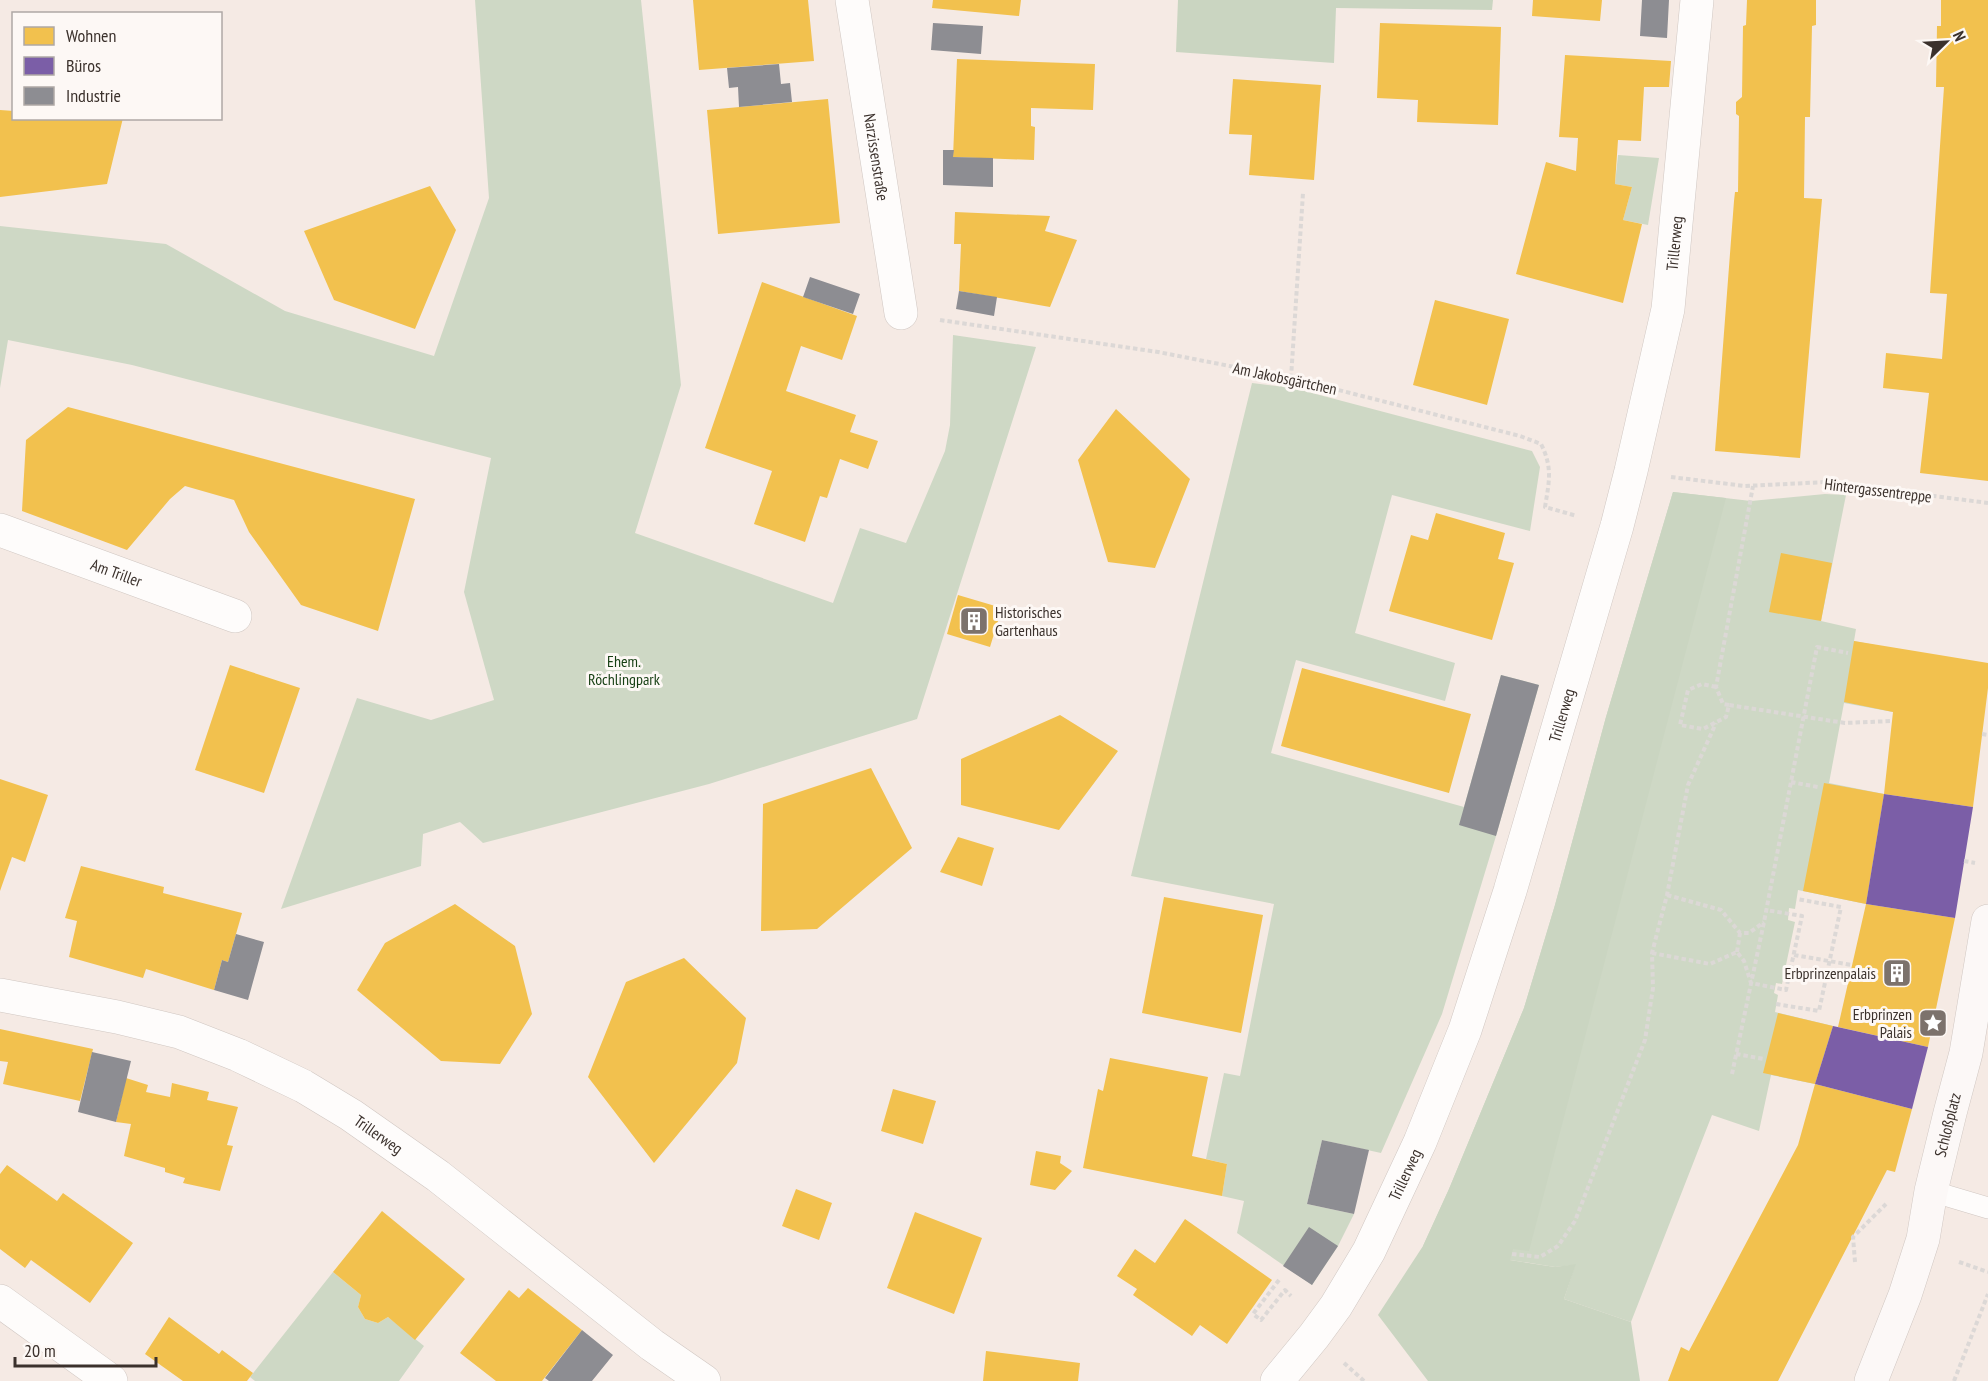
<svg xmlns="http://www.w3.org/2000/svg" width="1988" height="1381" viewBox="0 0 1988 1381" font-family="'PT Sans Narrow',sans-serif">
	<rect width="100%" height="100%" fill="#f5eae4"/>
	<path fill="#ced8c5" d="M475,0H641L681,385L635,533L833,603L860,528L906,543L945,451L950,425L953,335L1036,347L917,719L709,784L483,843L460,822L423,834L421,866L281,909L357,698L431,720L494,700L464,592L491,458L132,365L8,340L0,388V226L166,244L285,311L434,356L489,198Z
		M1618,155L1659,158L1648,225L1623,220L1632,187L1615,184Z
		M1252,383L1293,388L1532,451L1540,467L1530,531L1392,495L1355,633L1455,663L1445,701L1296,660L1271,753L1464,807L1501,675L1539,685L1496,836L1442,1014L1381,1153L1322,1140L1307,1204L1354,1214L1338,1246L1312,1285L1237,1233L1244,1201L1222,1196L1227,1164L1206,1159L1224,1073L1240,1076L1274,904L1131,876Z
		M1673,492L1751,501L1825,494L1846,495L1821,621L1856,629L1854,641L1901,650L1893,712L1844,703L1829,783L1884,794L1866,904L1798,890L1795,909L1789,908L1788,920L1795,922L1782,984L1776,983L1774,993L1778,995L1775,1012L1833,1026L1815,1084L1771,1075L1759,1131L1712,1115L1631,1322L1564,1299L1575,1265L1555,1267L1423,1246L1449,1189L1524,1008L1555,905L1606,717Z
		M333,1272L361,1295L358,1307L365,1319L378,1323L388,1317L424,1346L399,1381H255L250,1377Z"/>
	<path fill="#cad5c1" d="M1178,0H1493L1492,10L1336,8L1334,63L1176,52Z
		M1673,492L1726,498L1529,1251L1513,1249L1510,1260L1555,1267L1576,1264L1564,1299L1631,1322L1640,1381H1428L1378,1315L1423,1246L1449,1189L1524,1008L1555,905L1606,717Z"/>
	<path fill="#f2c14e" d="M693,0H808L814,61L699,70Z
		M933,0H1021L1019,16L932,8Z
		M1533,0H1602L1600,21L1532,16Z
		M1747,0H1816V25L1812,26L1810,117H1805L1804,198L1822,199L1800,458L1715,451L1734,201L1735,192H1738L1739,116L1736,114V102L1742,97L1743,26L1746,25Z
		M1941,0H1988V481L1920,473L1929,393L1883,388L1886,353L1942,359L1947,294L1930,293L1944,87H1936L1937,26H1941Z
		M1380,23L1501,27L1498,125L1417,122L1418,100L1377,98Z
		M1565,55L1671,61L1669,87H1644L1641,141L1618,140L1615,184L1632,187L1623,220L1642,224L1623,303L1516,274L1546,162L1576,171L1578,138L1559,137Z
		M957,59L1095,64L1093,110L1031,108V126L1035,127L1034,160L953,157Z
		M1233,79L1321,85L1314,180L1249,175L1252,135L1229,134Z
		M828,99L840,223L718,234L707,110Z
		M0,110L14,111V118H123L107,184L0,197Z
		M430,186L456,230L415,329L334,300L304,231Z
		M955,212L1050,216L1045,231L1077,240L1050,307L959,291L961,244H954Z
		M762,282L857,316L842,360L801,346L786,391L856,415L850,432L878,441L868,469L840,459L827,498L820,496L805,542L754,524L772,471L705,448Z
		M1435,300L1509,319L1487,405L1413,385Z
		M68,407L415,499L378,631L301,605L249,532L234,500L185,486L170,499L127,550L22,511L26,440Z
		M1116,409L1190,479L1155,568L1108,562L1078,460Z
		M1436,513L1505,533L1498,559L1514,563L1492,640L1389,611L1411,535L1428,540Z
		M1781,553L1832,563L1821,621L1769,612Z
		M958,595L1002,608L990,647L947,634Z
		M1854,641L1988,663V688L1973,807L1884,794L1866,904L1803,891L1824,783L1884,794L1893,712L1844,702Z
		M230,665L300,688L264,793L195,770Z
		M1302,668L1471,714L1449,793L1281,746Z
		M1060,715L1118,751L1059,830L961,805V759Z
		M871,768L912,848L817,929L761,931L763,804Z
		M0,779L48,795L25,862L12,857L0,891Z
		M958,837L994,848L982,886L940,872Z
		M81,866L164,887L163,893L242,913L228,962L222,960L214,990L146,969L143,978L69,957L77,921L65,918Z
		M1164,897L1263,915L1241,1033L1142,1013Z
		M455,904L515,946L532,1014L500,1064L441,1061L357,990L385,943Z
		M1866,904L1955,918L1928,1047L1838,1027Z
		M684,958L746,1018L737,1063L654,1163L588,1077L626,982Z
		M1778,1013L1833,1026L1815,1084L1763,1073Z
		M0,1029L93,1049L80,1101L3,1084L8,1062L0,1061Z
		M1110,1058L1208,1077L1192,1156L1227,1164L1222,1196L1083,1168L1098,1089L1103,1091Z
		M126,1078L148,1085L146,1092L170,1097L172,1083L209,1092L207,1100L238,1107L227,1145L233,1146L220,1191L183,1183L185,1178L165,1172V1168L124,1156L131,1124L116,1122Z
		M1815,1084L1912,1109L1895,1172L1887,1170L1778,1381H1668L1681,1347L1689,1351L1798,1145Z
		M893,1089L936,1101L923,1144L881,1131Z
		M1036,1151L1061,1156L1060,1163L1072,1171L1055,1190L1030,1185Z
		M7,1165L57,1201L63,1193L133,1243L90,1303L31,1260L25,1268L0,1249V1174Z
		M796,1189L832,1203L819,1240L782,1226Z
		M382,1211L465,1279L415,1340L388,1317L378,1323L365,1319L358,1307L361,1295L333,1272Z
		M915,1212L982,1238L954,1314L887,1288Z
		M1185,1219L1272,1280L1227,1344L1200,1325L1192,1336L1133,1295L1137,1289L1117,1276L1135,1249L1155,1263Z
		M528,1288L582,1330L542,1381H496L460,1353L509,1290L519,1298Z
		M169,1317L219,1354L222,1350L253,1373L247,1381H183L145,1354Z
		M986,1351L1080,1363L1078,1381H983Z"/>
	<path fill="#7b5ea7" d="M1884,794L1973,807L1955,918L1866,904Z
		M1833,1026L1928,1047L1912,1109L1815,1084Z"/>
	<path fill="#8d8d92" d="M1642,0H1669L1667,38L1640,36Z
		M933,23L983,26L981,54L931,50Z
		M779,64L781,84L790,83L792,102L739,107L738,87L729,88L727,68Z
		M943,150H954L953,157L993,158V187L943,185Z
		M810,277L860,294L853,314L803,297Z
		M959,291L997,297L994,316L956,309Z
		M1501,675L1539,685L1496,836L1459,825Z
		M236,934L264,942L248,1000L214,990L222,960L228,962Z
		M92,1052L131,1061L116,1122L78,1112Z
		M1322,1140L1369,1150L1354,1214L1307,1204Z
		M1309,1227L1338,1246L1312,1285L1283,1266Z
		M582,1330L613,1355L592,1381H549L545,1378Z"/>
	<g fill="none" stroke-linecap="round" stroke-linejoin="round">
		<g stroke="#d0c7c2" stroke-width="22">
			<path id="service" d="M1931,1191L1988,1208"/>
		</g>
		<g stroke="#d0c7c2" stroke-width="34">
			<g id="minor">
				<path id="s1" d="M852,0L901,313"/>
				<path id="s2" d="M0,530L235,616"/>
				<path id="s3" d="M0,995L117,1017L179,1032L238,1055L303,1086L351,1115L438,1176L652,1345L704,1381"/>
				<path d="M0,1301L111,1381"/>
				<path id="s4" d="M1277,1381L1314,1336L1336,1306L1369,1251L1420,1142L1465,1030L1510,891L1617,526L1631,471L1668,309L1697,0"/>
			</g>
		</g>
		<g stroke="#d0c7c2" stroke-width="34">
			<g id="secondary">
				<path id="s5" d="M1871,1381L1905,1295L1923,1239L1931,1191L1950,1113L1966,1053L1988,921"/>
			</g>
		</g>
		<path stroke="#dcd8d6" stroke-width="4" stroke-dasharray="4.5 3" stroke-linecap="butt" d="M940,320L1158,352L1291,378L1520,436L1541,444C1553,468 1549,482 1545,507L1577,516
			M1291,378L1303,193
			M1671,477L1745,486L1826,482L1988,503
			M1716,687L1702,684L1688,690L1680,725L1703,729L1726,717L1729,705L1845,723L1892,721
			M1729,705L1723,704L1716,687L1753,486
			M1982,734L1988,735
			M1791,782L1818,787
			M1964,861L1975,863
			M1667,895L1721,910L1740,933H1749L1764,922
			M1737,952L1740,933
			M1652,953L1710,964L1737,952L1744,961L1751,983L1786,990L1802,916L1766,910
			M1794,955L1852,965
			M1776,1004L1819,1011L1841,907L1797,899
			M1736,1054L1764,1059
			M1732,1074L1764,922L1817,647L1848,653
			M1512,1254L1540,1257L1558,1246L1575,1221L1645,1040L1653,988L1652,953L1667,895L1688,785L1716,723
			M1855,1262L1853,1237L1886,1204
			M1959,1262L1988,1272
			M1279,1280L1253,1314L1261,1320L1285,1290L1291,1296
			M1344,1363L1364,1381
			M1954,1381L1988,1294"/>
		<use href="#service" stroke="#fefcfb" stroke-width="21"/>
		<use href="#minor" stroke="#fefcfb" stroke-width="33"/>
		<use href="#secondary" stroke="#fcf8f7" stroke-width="33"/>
	</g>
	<defs>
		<g id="building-square" transform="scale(1.5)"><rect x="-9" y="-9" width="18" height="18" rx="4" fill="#7c726c" stroke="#fdf8f5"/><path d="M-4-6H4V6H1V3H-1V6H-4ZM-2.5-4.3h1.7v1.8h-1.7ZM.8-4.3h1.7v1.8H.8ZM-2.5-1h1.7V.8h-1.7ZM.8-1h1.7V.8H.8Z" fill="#fff"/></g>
		<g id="sight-square" transform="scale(1.5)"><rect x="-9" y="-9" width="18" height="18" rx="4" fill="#7c726c" stroke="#fdf8f5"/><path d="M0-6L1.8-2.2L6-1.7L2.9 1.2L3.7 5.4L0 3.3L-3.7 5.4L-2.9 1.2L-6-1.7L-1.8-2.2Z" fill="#fff"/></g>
	</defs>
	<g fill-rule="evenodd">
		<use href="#building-square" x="974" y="621"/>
		<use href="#building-square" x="1897" y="973"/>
		<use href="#sight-square" x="1933" y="1023"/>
	</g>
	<g text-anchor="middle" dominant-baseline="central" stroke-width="6" stroke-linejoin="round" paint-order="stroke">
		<g font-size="16" fill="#3b312c" stroke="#fdf8f5">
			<text stroke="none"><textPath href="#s1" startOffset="159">Narzissenstraße</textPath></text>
			<text stroke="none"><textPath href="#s4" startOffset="1216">Trillerweg</textPath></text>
			<text transform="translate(1285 378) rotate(12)">Am Jakobsgärtchen</text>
			<text transform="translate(1878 490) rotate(7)">Hintergassentreppe</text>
			<text stroke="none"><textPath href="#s2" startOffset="124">Am Triller</textPath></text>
			<text stroke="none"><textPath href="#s4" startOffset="730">Trillerweg</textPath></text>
			<text stroke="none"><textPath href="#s5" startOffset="268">Schloßplatz</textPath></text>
			<text stroke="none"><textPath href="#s3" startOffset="408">Trillerweg</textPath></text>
			<text stroke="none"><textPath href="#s4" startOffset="244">Trillerweg</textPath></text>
		</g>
		<g font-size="16" fill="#3b312c" stroke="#fdf8f5" text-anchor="end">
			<text x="995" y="612" text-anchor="start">Historisches<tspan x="995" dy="18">Gartenhaus</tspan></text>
			<text x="1876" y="973">Erbprinzenpalais</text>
			<text x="1912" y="1014">Erbprinzen<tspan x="1912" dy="18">Palais</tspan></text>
		</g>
		<g font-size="16" fill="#163f13" stroke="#fdf8f5">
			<text x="624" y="661">Ehem.<tspan x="624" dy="18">Röchlingpark</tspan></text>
		</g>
	</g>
	<rect x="12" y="12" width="210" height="108" fill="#fdf8f5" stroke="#afa8a5" stroke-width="1.5"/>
	<rect x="24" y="27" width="30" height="18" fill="#f2c14e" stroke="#afa8a5" stroke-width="1.5"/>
	<text x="66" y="42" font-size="18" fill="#3b312c">Wohnen</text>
	<rect x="24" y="57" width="30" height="18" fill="#7b5ea7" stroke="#afa8a5" stroke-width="1.5"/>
	<text x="66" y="72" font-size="18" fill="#3b312c">Büros</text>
	<rect x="24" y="87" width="30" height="18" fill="#8d8d92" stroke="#afa8a5" stroke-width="1.5"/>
	<text x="66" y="102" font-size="18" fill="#3b312c">Industrie</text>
	<g transform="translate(1946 42) rotate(66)" stroke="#fdf8f5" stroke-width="4.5" paint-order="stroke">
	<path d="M0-4.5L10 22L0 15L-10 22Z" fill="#3b312c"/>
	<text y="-9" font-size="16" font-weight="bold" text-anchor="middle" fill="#3b312c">N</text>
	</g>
	<path d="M15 1357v9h141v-9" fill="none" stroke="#3b312c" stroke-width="3"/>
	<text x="24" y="1357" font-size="18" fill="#3b312c" stroke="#fdf8f5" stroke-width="4.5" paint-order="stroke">20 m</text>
</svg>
